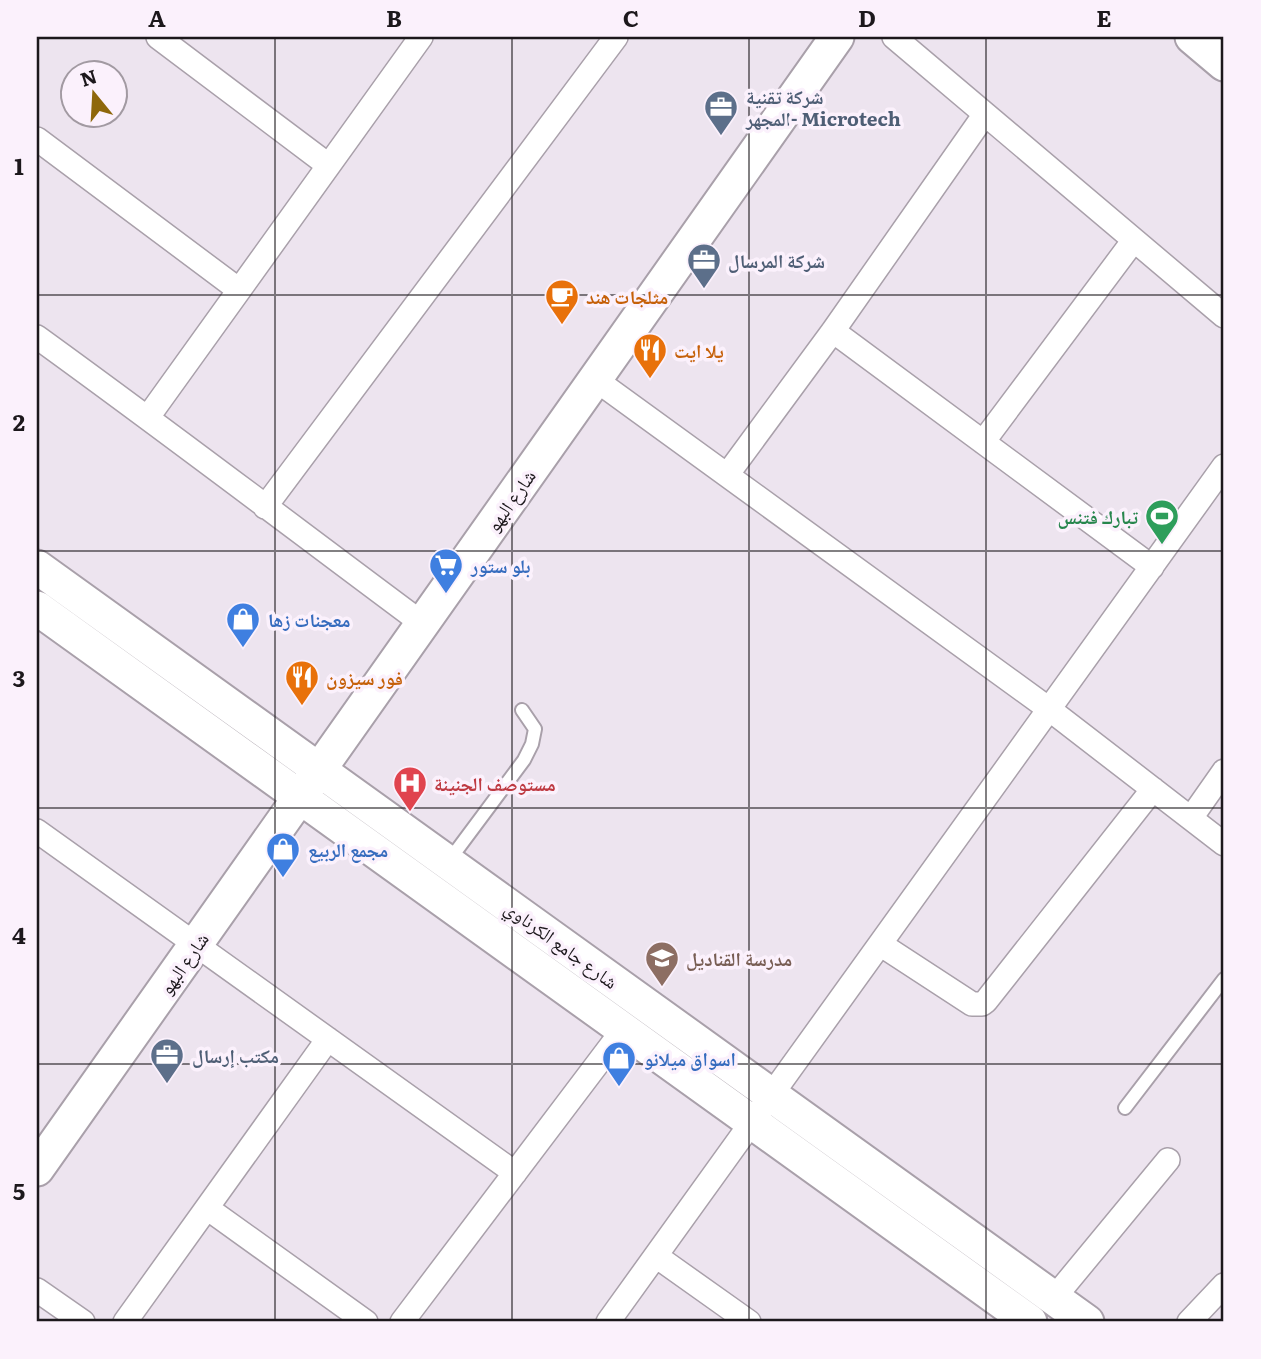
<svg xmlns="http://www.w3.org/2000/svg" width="1261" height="1359" viewBox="0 0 1261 1359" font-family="Literata,'Noto Naskh Arabic',serif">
	<rect width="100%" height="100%" fill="#ede4ef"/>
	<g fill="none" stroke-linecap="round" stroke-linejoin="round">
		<g stroke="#a9a0aa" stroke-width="16">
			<path id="lane" d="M448,862L524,760L532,744L535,729L522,710
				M1125,1108L1224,979"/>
		</g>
		<g stroke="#a9a0aa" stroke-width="26">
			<path id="street" d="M158,37L328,165
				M894,37L1224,316
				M37,139L239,290
				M833,331L1152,567
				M37,337C167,431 294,528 423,624
				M596,380L1049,709L1224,844
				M148,417L421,37
				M983,442L1134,240
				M727,475L833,331L985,114
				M265,507L616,37
				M1191,818L1224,771
				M37,831L515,1173
				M880,944L972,1004H982L986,1001L1153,789
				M207,1208L366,1322
				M656,1256L749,1322
				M37,1290L83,1322
				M1054,1298L1168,1160
				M125,1322L328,1039
				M402,1322L623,1030
				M608,1322L1224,466
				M1189,1322L1224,1285"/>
		</g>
		<g stroke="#a9a0aa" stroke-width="37">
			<path id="secondary" d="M1192,37L1224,64
				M37,567L1087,1322
				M37,608L1030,1322
				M37,1169L837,37"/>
		</g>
		<use href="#lane" stroke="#fff" stroke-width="12"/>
		<use href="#street" stroke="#fff" stroke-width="23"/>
		<use href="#secondary" stroke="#fff" stroke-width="33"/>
	</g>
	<path fill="none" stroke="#1c181c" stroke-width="2" stroke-opacity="0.55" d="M275,37V1322M512,37V1322M749,37V1322M986,37V1322M37,295H1224M37,551H1224M37,808H1224M37,1064H1224"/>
	<defs>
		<g id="office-pin" transform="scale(1.75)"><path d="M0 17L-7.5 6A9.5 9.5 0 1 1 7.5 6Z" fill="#5c6f8a" stroke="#fbf1fc"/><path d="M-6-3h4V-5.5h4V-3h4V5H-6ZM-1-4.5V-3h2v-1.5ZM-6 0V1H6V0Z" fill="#fff"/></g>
		<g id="cafe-pin" transform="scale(1.75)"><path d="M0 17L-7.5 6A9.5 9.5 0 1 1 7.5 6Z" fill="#e8710a" stroke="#fbf1fc"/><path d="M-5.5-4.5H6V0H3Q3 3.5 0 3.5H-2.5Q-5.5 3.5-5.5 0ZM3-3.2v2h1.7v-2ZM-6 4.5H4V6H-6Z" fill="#fff"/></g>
		<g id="restaurant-pin" transform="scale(1.75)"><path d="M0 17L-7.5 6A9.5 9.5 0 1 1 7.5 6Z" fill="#e8710a" stroke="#fbf1fc"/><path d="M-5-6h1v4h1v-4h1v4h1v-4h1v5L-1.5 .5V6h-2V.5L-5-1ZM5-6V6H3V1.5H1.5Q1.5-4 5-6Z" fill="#fff"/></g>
		<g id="stadium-pin" transform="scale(1.75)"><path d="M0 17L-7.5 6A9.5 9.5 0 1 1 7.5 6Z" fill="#2e9e5b" stroke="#fbf1fc"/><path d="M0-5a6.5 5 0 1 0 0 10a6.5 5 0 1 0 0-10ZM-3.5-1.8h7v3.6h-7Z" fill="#fff"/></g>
		<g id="supermarket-pin" transform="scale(1.75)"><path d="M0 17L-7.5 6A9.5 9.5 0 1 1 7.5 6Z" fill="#3f7fe0" stroke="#fbf1fc"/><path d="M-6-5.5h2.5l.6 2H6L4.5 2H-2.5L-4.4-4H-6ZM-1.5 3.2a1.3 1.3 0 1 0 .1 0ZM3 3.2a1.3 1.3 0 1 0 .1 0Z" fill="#fff"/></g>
		<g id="shop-pin" transform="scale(1.75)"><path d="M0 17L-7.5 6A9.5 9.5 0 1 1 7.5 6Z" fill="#3f7fe0" stroke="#fbf1fc"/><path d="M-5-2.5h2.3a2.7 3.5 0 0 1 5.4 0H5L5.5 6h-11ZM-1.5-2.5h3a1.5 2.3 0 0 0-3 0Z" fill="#fff"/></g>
		<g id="hospital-pin" transform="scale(1.75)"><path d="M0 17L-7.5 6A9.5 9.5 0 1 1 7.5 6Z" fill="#e0444e" stroke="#fbf1fc"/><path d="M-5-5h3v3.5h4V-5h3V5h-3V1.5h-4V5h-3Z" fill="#fff"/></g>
		<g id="school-pin" transform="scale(1.75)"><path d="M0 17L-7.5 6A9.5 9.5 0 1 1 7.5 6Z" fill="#8d6e63" stroke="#fbf1fc"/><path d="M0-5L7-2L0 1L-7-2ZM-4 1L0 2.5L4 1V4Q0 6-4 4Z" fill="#fff"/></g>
	</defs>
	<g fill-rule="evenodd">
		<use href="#office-pin" x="721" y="107"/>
		<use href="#office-pin" x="704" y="260"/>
		<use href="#cafe-pin" x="562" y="296"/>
		<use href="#restaurant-pin" x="650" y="350"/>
		<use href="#stadium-pin" x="1162" y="516"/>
		<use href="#supermarket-pin" x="446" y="565"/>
		<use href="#shop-pin" x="243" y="619"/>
		<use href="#restaurant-pin" x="302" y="677"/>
		<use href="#hospital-pin" x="410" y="783"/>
		<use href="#shop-pin" x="283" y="849"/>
		<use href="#school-pin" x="662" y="958"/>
		<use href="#office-pin" x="167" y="1055"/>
		<use href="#shop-pin" x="619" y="1058"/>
	</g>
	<g text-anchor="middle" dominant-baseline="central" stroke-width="7" stroke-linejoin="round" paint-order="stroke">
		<g font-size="19" font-weight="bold" fill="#4e5e75" stroke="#fbf1fc" text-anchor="start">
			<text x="746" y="96">شركة تقنية<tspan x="746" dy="22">المجهر- Microtech</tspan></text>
			<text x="728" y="260">شركة المرسال</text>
			<text x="192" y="1055">مكتب إرسال</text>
		</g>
		<g font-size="19" font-weight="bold" fill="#c56008" stroke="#fbf1fc" text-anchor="start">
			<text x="586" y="296">مثلجات هند</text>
			<text x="674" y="350">يلا ايت</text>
			<text x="326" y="677">فور سيزون</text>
		</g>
		<g font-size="19" fill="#1c181c" stroke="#fbf1fc">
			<text transform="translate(510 500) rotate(-55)">شارع البهو</text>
			<text transform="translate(562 944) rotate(36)">شارع جامع الكرناوي</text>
			<text transform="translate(183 963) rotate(-55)">شارع البهو</text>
		</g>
		<g font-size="19" font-weight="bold" fill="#27864d" stroke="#fbf1fc" text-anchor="end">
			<text x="1138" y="516">تبارك فتنس</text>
		</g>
		<g font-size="19" font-weight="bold" fill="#366cbe" stroke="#fbf1fc" text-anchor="start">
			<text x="471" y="565">بلو ستور</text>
			<text x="268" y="619">معجنات زها</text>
			<text x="308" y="849">مجمع الربيع</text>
			<text x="644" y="1058">اسواق ميلانو</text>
		</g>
		<g font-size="19" font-weight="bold" fill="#be3a42" stroke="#fbf1fc" text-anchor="start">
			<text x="434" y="783">مستوصف الجنينة</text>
		</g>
		<g font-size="19" font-weight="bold" fill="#785e54" stroke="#fbf1fc" text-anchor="start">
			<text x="686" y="958">مدرسة القناديل</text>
		</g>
	</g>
	<rect width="1261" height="1359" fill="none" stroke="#fbf1fc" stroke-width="77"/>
	<g transform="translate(94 94) rotate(342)"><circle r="33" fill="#fbf1fc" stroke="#a29aa2" stroke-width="2"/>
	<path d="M0-5L12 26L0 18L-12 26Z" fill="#8e670b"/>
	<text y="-10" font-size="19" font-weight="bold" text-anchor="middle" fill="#1c181c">N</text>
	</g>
	<rect x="38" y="38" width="1184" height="1282" fill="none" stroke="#1c181c" stroke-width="2.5"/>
	<g font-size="23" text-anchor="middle" font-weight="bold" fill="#1c181c">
		<text x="157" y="27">A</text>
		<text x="394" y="27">B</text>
		<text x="631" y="27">C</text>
		<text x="867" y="27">D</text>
		<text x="1104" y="27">E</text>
		<text x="19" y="175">1</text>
		<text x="19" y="431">2</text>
		<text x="19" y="687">3</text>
		<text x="19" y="944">4</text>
		<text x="19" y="1200">5</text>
	</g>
</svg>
